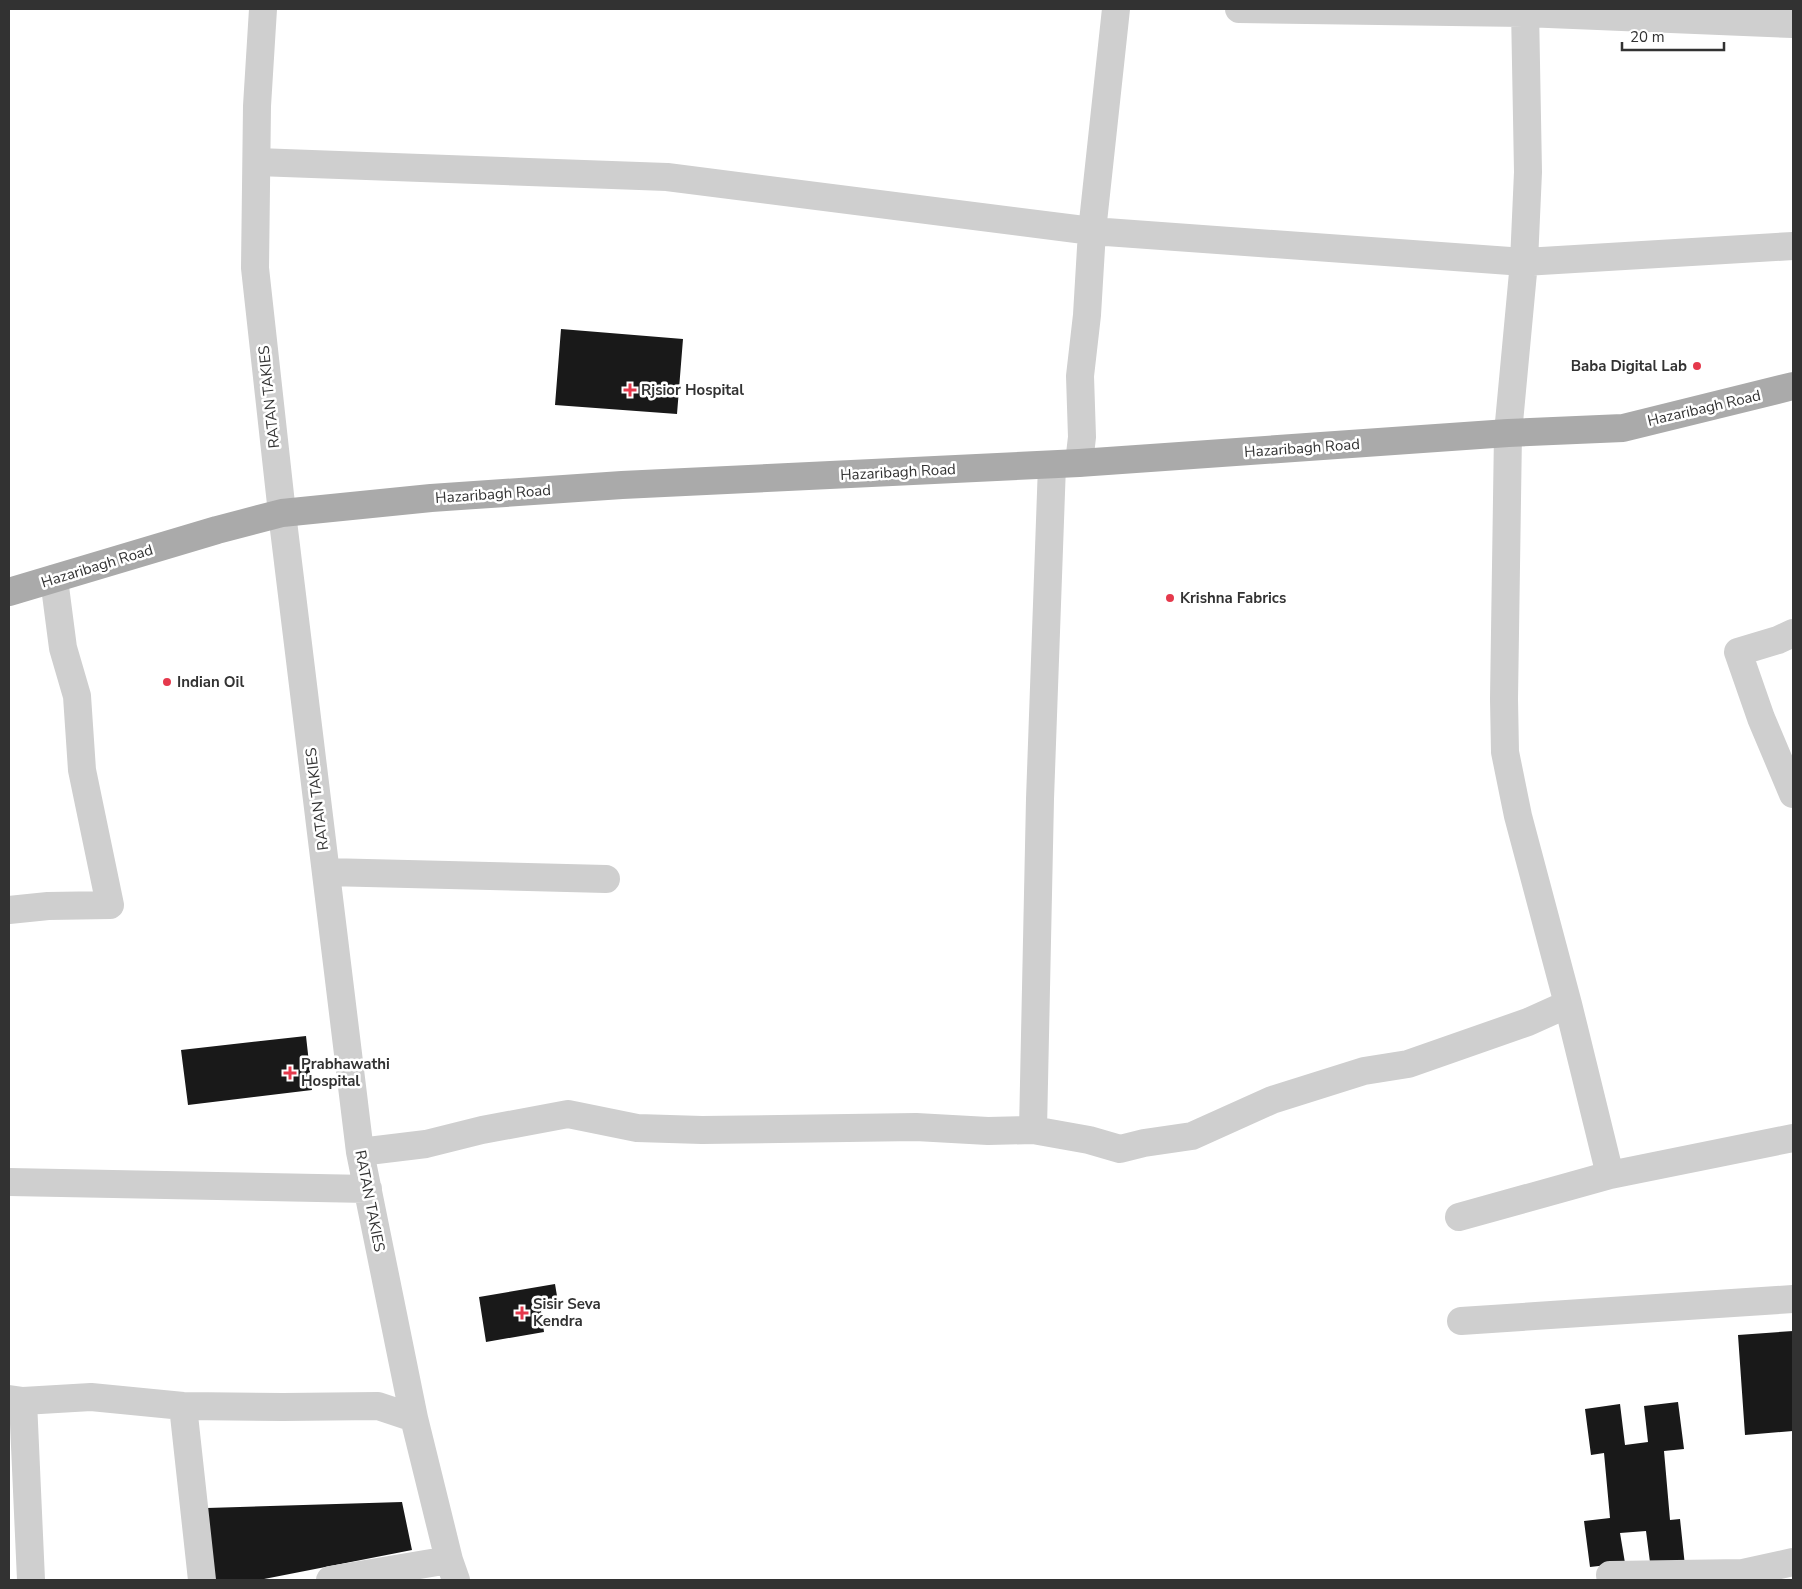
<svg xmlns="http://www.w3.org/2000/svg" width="1802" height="1589" viewBox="0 0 1802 1589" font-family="'Nunito Sans',sans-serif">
	<rect width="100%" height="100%" fill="#fff"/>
	<path fill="#191919" d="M561,329L683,339L677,414L555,405Z
		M306,1036L312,1090L188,1105L181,1050Z
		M555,1284L559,1308L541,1311L544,1332L486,1342L479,1297Z
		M1793,1331V1431L1745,1435L1738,1335Z
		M1678,1402L1684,1449L1664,1451L1670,1520L1680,1519L1685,1566L1651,1570L1646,1531L1620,1533L1625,1563L1590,1567L1584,1521L1610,1518L1604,1453L1591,1455L1585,1409L1620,1404L1625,1445L1648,1442L1644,1406Z
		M402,1502L412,1550L259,1580H214L207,1508Z"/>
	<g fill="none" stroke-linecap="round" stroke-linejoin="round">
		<path stroke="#cfcfcf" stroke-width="28" d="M263,9L257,106L255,268L282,513L360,1152L414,1418L449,1560L456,1580
			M1239,9L1524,13L1793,24
			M1525,9L1528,172L1524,262L1508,433L1504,699L1505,752L1518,816L1568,1004L1610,1175
			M257,162L667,177L1092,231L1524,262L1793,246
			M1079,463L1082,437L1080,376L1087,315L1092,231L1116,9
			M1793,633L1778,640L1738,652L1761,718L1793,794
			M326,872L606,879
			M9,910L48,906L110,905L82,770L77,696L63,648L54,579
			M1033,1130L1040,799L1052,465
			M360,1152L426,1144L482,1130L568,1114L637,1128L702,1130L916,1127L988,1131L1033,1130L1089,1140L1120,1149L1144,1143L1192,1136L1272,1100L1364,1071L1408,1064L1528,1022L1568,1004
			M9,1182L368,1189
			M1459,1217L1610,1175L1793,1138
			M1461,1321L1793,1299
			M9,1399L23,1401L91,1397L183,1406L283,1407L378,1406L414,1418
			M23,1401L31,1580
			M183,1406L202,1580
			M1610,1575L1743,1573L1793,1562
			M330,1580L449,1560"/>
		<path stroke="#aaa" stroke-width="28" d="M9,592L217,530L282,513L431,498L622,485L1079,463L1508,433L1623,428L1793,386"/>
	</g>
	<g fill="#e5394c" stroke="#fff" stroke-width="2">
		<circle cx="1697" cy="366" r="5"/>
		<path d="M627.5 382.5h5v5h5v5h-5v5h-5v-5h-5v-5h5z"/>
		<circle cx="1170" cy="598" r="5"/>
		<circle cx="167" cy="682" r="5"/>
		<path d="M287.5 1065.5h5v5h5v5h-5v5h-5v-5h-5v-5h5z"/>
		<path d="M519.5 1305.5h5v5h5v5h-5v5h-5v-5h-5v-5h5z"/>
	</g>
	<g text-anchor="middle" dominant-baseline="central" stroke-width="5" stroke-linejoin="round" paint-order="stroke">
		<g font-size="15" font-weight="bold" fill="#323232" stroke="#fff" text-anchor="start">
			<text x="1687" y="366" text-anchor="end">Baba Digital Lab</text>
			<text x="641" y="390">Rjsior Hospital</text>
			<text x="1180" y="598">Krishna Fabrics</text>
			<text x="177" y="682">Indian Oil</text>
			<text x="301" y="1064">Prabhawathi<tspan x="301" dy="17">Hospital</tspan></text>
			<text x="533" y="1304">Sisir Seva<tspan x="533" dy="17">Kendra</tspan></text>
		</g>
		<g font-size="15" fill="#323232" stroke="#fff">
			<text transform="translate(269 397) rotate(-96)">RATAN TAKIES</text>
			<text transform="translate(1704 408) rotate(-13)">Hazaribagh Road</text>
			<text transform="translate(1302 448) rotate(-4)">Hazaribagh Road</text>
			<text transform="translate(898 472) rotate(-3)">Hazaribagh Road</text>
			<text transform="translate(493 494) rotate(-4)">Hazaribagh Road</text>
			<text transform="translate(97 566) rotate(-17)">Hazaribagh Road</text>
			<text transform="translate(317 799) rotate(-97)">RATAN TAKIES</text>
			<text transform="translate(370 1201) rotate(79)">RATAN TAKIES</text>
		</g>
	</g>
	<rect width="1802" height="1589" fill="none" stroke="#323232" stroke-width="20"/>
	<path d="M1622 42v8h102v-8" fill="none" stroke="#323232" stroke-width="2.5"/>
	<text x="1630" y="42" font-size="15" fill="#323232" stroke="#ffffff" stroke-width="4" paint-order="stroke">20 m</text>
</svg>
